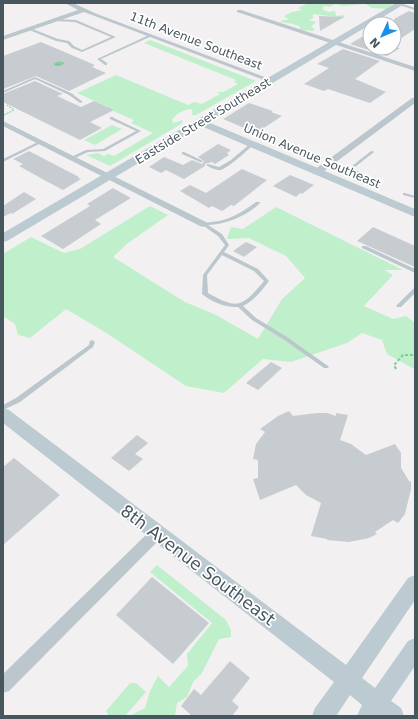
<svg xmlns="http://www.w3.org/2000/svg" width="418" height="719" viewBox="0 0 418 719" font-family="'DejaVu Sans',sans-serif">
	<rect width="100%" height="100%" fill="#f3f0f1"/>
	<path fill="#bff0cb" d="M308,3H398L392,4L389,9L372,8L365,4L343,6L336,4L329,7L326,6L323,7V10L328,12L335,11L336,16L343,15L345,18L313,14V18L309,20L316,22L311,27L314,28V31L301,30L299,26L293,24L280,22L283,20H289L284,16L292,12L302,10L298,8Z
		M150,40L256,81L196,115H191L193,112L191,109C183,110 177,113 172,120L173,123L183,120L181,124L110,166L86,155L98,153L104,156L108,154L114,156L153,133L131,123L134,120L113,111L114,110L77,93L116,75L188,105L194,102L202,104L220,94L216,92H223L238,84L234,82L236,80L144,43Z
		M112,125L122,129L95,145L84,140Z
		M150,206L168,215L128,243L113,257L185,302L214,314L258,339L282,299L305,278L286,256L249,238L227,239L231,227L243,229L276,207L403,270H384L393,275L364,306L393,319L406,316L415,323V367L414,369L387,354L382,340L362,333L347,343L291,362L263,359L224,393L186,386L108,334L66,309L30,338L18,335L15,324L3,316V254L31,237L64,253L80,249Z
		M157,565L226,620L231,630V637L219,639L202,673L193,682L187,697L177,703L175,716H129L145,708L150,691L158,676L169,687L188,666L187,654L212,623L150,572Z
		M130,683H136L146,692L125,716H109L106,711Z"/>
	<path fill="#c7ccd0" d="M409,11L415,13V29L394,43V19Z
		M319,16L344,17L320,31Z
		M370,32V48H400L387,56L350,44Z
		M41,42L95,65L92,67L106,73L69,91L36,76L3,89V56Z
		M343,49L380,61L355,79L386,92L370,103L328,89L324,91L304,84L329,68L317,64Z
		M35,81L63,94L57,96L81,107L94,101L114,110L90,122L102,128L80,140L3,102V94Z
		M249,103L273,111L271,112L282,116L256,133L223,119Z
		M218,144L231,150L227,153L229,155L215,164L212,162L205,164V166L184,179L166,170L161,173L149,167L164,157L183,165L192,160L202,164L204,161L198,157Z
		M29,151L79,177L78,178L81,179L63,190L46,181L19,166L23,164L13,159Z
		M242,169L267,180L234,206L231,205L222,211L212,206L209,208L180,191L190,185L206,193Z
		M290,175L314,185L302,194L300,193L296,197L273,186Z
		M113,188L131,198L95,220L101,224L63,249L41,236L90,206L87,204Z
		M24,192L36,199L12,214L11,213L3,217V206Z
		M373,227L415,246V267L357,241Z
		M246,242L257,247L244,257L233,251Z
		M271,362L282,368L258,390L246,383Z
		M289,411L293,416L317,413H327L336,416V413L348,415L340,440L351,444L366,455L395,444L401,453V468L409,481L411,482V489L405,514L398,523L393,520L375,532L377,534L369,538L349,542L327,540V539L311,536L321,503L306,495L296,485L260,500L253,479L258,478V460L253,459L256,444L265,432L260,429L278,416Z
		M137,435L148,443L135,454L143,459L129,471L111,458Z
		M14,458L60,495L3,545V467Z
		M152,577L209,623L173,664L116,615Z
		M230,661L250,678L232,701L239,707L232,716H192L181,706L194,689L201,695Z"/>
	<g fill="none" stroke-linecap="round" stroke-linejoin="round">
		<path stroke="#77ce96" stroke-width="1" stroke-dasharray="2 1" stroke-linecap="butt" d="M57,62H61
			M63,62V64
			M63,62V64
			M56,63L61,62
			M62,63L63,64
			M55,64L56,65
			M56,64H58
			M56,64L57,65
			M56,64L61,62
			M56,64H60
			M58,64H60
			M60,64L62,63
			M55,65L63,64
			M55,65L54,63H56
			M56,65H61H59
			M57,65H59
			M57,65H59
			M59,65L62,63
			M4,115L14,110L7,105"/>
		<path stroke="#77ce96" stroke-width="2" stroke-dasharray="3 2" stroke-linecap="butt" d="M396,369L394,365L403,355H415"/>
		<path fill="#bcc7cd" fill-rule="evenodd" d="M400,3L415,8V10L399,5V3Z
			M54,19L76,20L116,37L82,52L72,48L67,43L56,41L27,29L30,28L58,39L69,41L74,46L82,50L111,37L75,22L55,21H54Z
			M149,35L152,36L101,59L107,63V65H105L97,59Z
			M35,77L71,93L83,102L80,103L69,95L35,79L3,93V91Z
			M110,117H112L141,131L105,151L88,152L73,159H71V157L86,150L103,149L136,131L110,119Z
			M40,141L43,142L3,162V159Z
			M251,143L254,144C247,151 229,167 221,170C217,171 209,167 206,165L208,164L219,167L231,160Z
			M371,151H372L374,152L355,167V170L372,178V180H371L351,171L352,166Z
			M182,152H184L203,161L202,162H200L182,154Z
			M403,193H405L415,196V198L403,195Z
			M256,202H260V203C247,216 226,224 208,225L222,234L229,245L224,252L258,269L269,281C262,290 254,301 243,306L256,318L287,337L328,366L329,367L328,368H324L283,339L252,320L238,307C226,308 212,302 202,294L203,275L225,245L218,236L201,224C206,222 213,222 219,221C233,218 245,210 256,202ZM222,255L254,271L264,281C242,307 238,310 208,293L207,275Z
			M362,246H366L415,269V273L362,248Z
			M415,288V293L401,307H397L396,306L413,289Z
			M92,340L95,342L93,347L20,402L3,410V405L16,398L89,345L90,341Z"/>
		<path fill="#bcc7cd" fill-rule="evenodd" d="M65,3H73L97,14L275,81L273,82H269L84,12L3,40V36L78,10Z
			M237,10H241L415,67V71L237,12Z
			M412,98H415V103L320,174H314L313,172L314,170Z
			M3,121L206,222L208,224L203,227L200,226L3,126Z
			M157,527L162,529L164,533L162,537L9,691L3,693V674L152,529Z"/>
		<path fill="#bccad2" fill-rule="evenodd" d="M396,3H406L208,122L415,209V217L201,126L7,241L3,242V233Z
			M3,408L9,410L346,665L408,578L415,575V600L362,678L375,688L408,641L415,638V666L391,701L401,708L404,716H357L362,705L350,695L336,716H312L315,708L334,682L3,423Z"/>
	</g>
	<g text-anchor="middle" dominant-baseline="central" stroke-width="3.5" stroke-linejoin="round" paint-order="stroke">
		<g font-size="12" fill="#48575e" stroke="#fff">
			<text transform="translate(196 41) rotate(21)">11th Avenue Southeast</text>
			<text transform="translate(203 121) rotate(-31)">Eastside Street Southeast</text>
			<text transform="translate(312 156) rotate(23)">Union Avenue Southeast</text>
		</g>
		<g font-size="17" fill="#48575e" stroke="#fff">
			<text transform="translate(198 565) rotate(37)">8th Avenue Southeast</text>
		</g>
	</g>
	<rect width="418" height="719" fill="none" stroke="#48575e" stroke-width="8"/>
	<g transform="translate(382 36) rotate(226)"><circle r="19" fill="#ffffff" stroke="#b6bcbf"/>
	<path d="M0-3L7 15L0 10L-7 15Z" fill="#1990e4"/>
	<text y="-6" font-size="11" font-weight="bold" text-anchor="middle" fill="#48575e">N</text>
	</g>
</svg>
